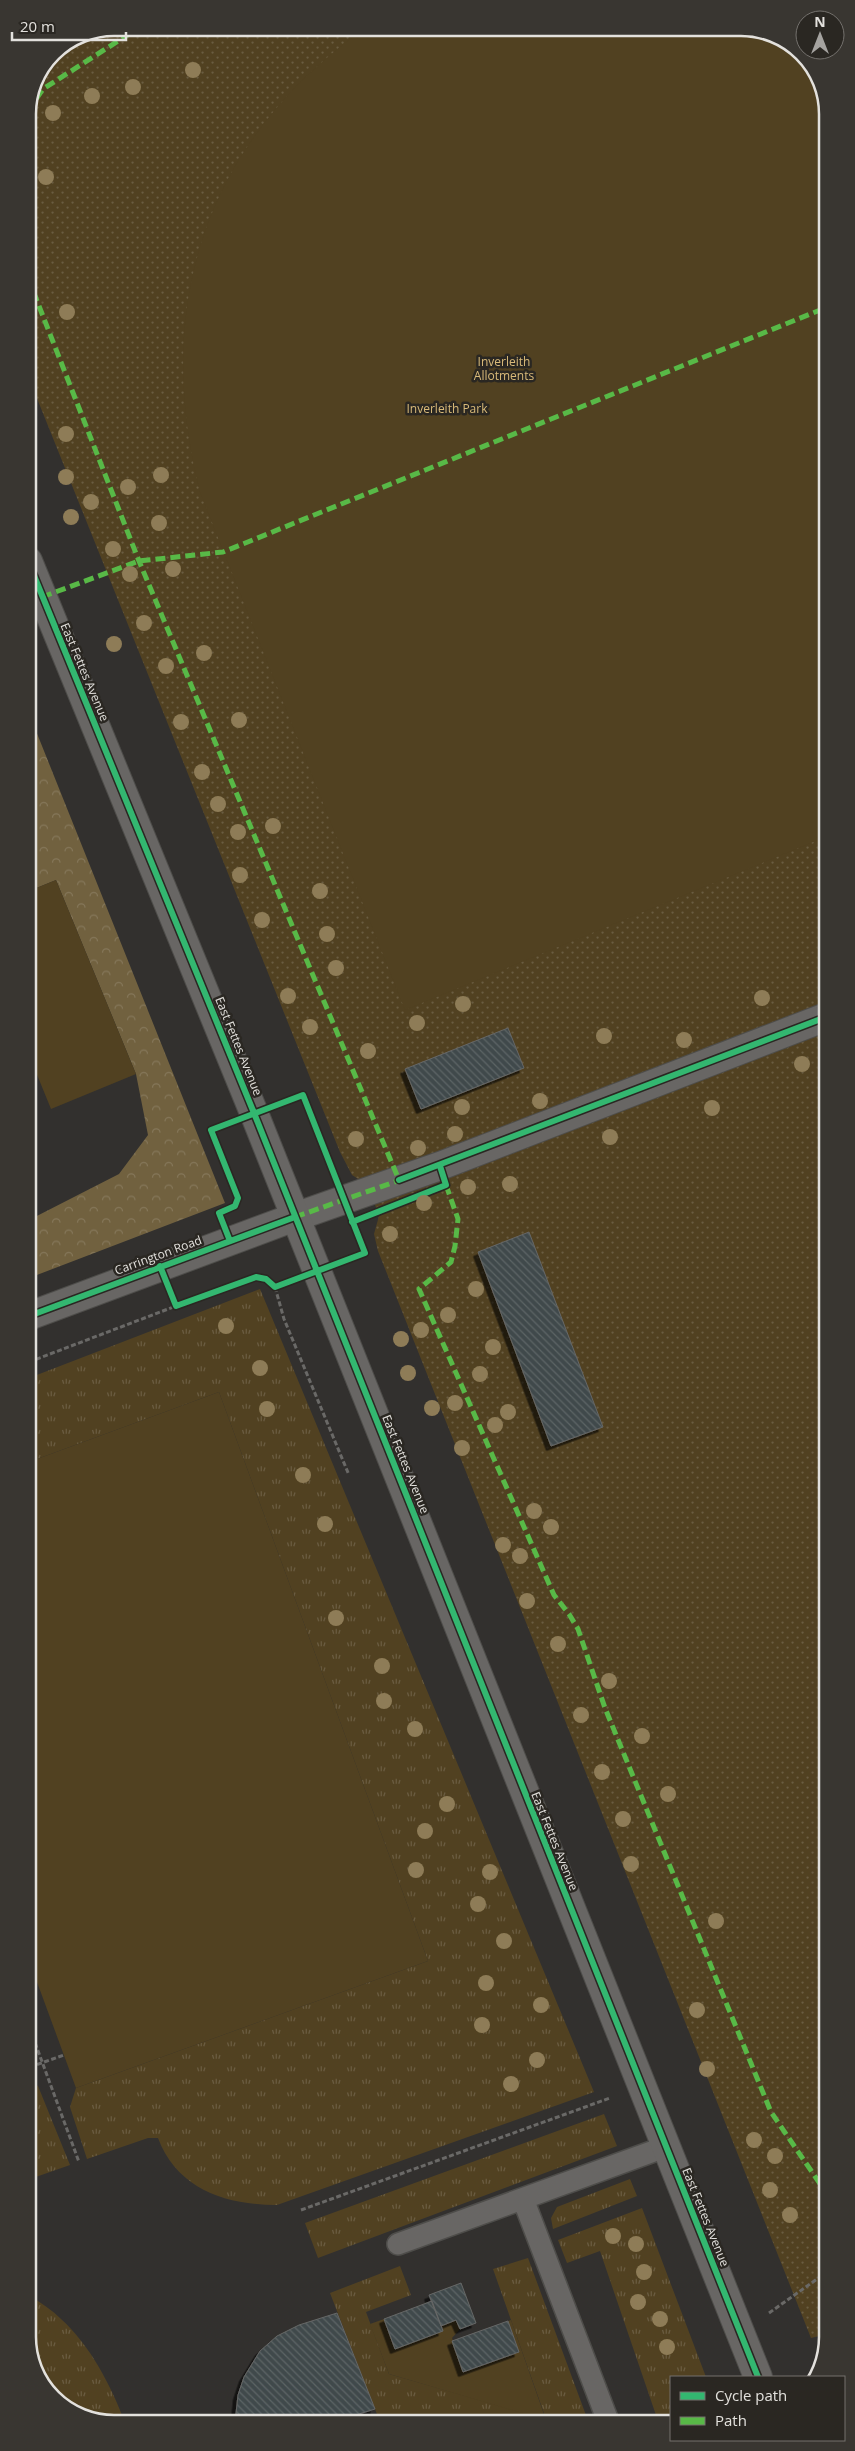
<svg xmlns="http://www.w3.org/2000/svg" width="855" height="2451" viewBox="0 0 855 2451" font-family="'Open Sans',sans-serif">
	<defs>
		<pattern id="grass-tufts" width="24" height="20" patternUnits="userSpaceOnUse" patternTransform="scale(1.25)"><rect width="24" height="20" fill="#514121"/><path d="M3 7l-1-3M5 7V3M7 7l1-3M15 17l-1-3M17 17v-4M19 17l1-3" fill="none" stroke="#6a5c41"/></pattern>
		<pattern id="forest-crowns" width="20" height="18" patternUnits="userSpaceOnUse" patternTransform="scale(1.25)"><rect width="20" height="18" fill="#71613f"/><path d="M2 6a3 3 0 1 1 6 0M12 15a3 3 0 1 1 6 0" fill="none" stroke="#85775a"/></pattern>
		<pattern id="park-dots" width="8" height="8" patternUnits="userSpaceOnUse" patternTransform="scale(1.25)"><rect width="8" height="8" fill="#514121"/><path d="M2 2h.1M6 6h.1" fill="none" stroke="#6a5c41" stroke-width="1.8" stroke-linecap="round"/></pattern>
		<pattern id="building-back-hatch" width="6" height="6" patternUnits="userSpaceOnUse" patternTransform="scale(1.25)"><rect width="6" height="6" fill="#414a4c"/><path d="M-1 5l2 2M0 0l6 6M5-1l2 2" fill="none" stroke="#5c6465"/></pattern>
		<filter id="shadow"><feDropShadow dx="-4.5" dy="4.5" stdDeviation="0" flood-color="#0009"/></filter>
	</defs>
	<rect width="100%" height="100%" fill="#32302e"/>
	<path fill="url(#grass-tufts)" d="M260,1289L594,2092L277,2205C226,2205 177,2189 158,2138H148L87,2159L70,2107L76,2088L428,1961L219,1392L29,1462V1378Z
		M30,2082L38,2086L70,2165L30,2179Z
		M604,2114L617,2146L318,2258L305,2223Z
		M630,2179L637,2196L553,2229L551,2218L557,2207Z
		M642,2208L706,2377H671V2421H658L600,2251L567,2263L558,2240Z
		M528,2258L587,2418L577,2421L496,2422L493,2414L472,2422H380L330,2293L400,2266L411,2295L366,2312L389,2374L546,2419L493,2269Z
		M30,2296C41,2303 52,2310 61,2319C90,2345 112,2387 125,2423H109L79,2412L69,2401L52,2391L31,2359Z"/>
	<path fill="url(#forest-crowns)" d="M28,711L225,1203L29,1278V1220L119,1174L148,1135L136,1074L56,880L29,891Z"/>
	<path fill="url(#park-dots)" d="M746,28L798,49L824,92L827,2334L811,2338L378,1251L374,1234L379,1216L370,1191L363,1182L352,1175L340,1152L28,376V109L53,53L81,34Z"/>
	<path fill="#514121" d="M746,28L798,49L824,92L825,837L405,1010L200,492C153,307 204,144 361,31Z
		M56,880L136,1074L51,1109L29,1055V891Z
		M219,1392L428,1961L76,2088L30,1963L29,1462Z
		M384,2319L395,2349L443,2331L441,2326L456,2320L460,2329L452,2338L464,2372L519,2352L508,2321L511,2320L546,2420L389,2374L370,2324Z"/>
	<path fill="url(#building-back-hatch)" stroke="#666766" filter="url(#shadow)" d="M508,1028L524,1068L421,1109L405,1069Z
		M529,1232L603,1427L551,1446L478,1252Z
		M461,2283L476,2323L460,2329L456,2320L441,2326L429,2295Z
		M432,2301L443,2331L395,2349L384,2319Z
		M337,2313L375,2409L359,2414L362,2422L235,2423L238,2395L244,2377L260,2351L277,2336L299,2325Z
		M508,2321L519,2352L463,2372L452,2341Z
		M52,2391L69,2401L79,2412L61,2405Z"/>
	<g fill="none" stroke-linecap="round" stroke-linejoin="round">
		<g stroke="#4e4d4a" stroke-width="24">
			<path id="service" d="M523,2199L608,2421
				M398,2244L665,2147"/>
		</g>
		<g stroke="#4e4d4a" stroke-width="30">
			<path id="pedestrian" d="M295,1217L440,1166L826,1017"/>
		</g>
		<g stroke="#4e4d4a" stroke-width="30">
			<path id="minor" d="M29,1316L295,1217"/>
		</g>
		<g stroke="#4e4d4a" stroke-width="30">
			<path id="tertiary" d="M28,561L254,1113L758,2377"/>
		</g>
		<path stroke="#6a6967" stroke-width="3" stroke-dasharray="5 2.5" stroke-linecap="butt" d="M275,1287L284,1319L349,1475
			M29,1362L176,1306
			M30,2029L79,2162
			M30,2067L64,2055
			M301,2210L610,2098
			M769,2313L827,2272"/>
		<use href="#service" stroke="#686664" stroke-width="21"/>
		<use href="#pedestrian" stroke="#686664" stroke-width="28"/>
		<use href="#minor" stroke="#686664" stroke-width="28"/>
		<use href="#tertiary" stroke="#686664" stroke-width="28"/>
		<path stroke="#58b947" stroke-width="5" stroke-dasharray="10 5" stroke-linecap="butt" d="M28,111L43,89L129,34
			M28,278L139,561L399,1180
			M42,597L139,561L223,552L825,308
			M446,1185L458,1219L455,1246L451,1262L419,1289L554,1595L569,1614L578,1629L605,1708L771,2112L827,2194
			M295,1217L403,1179"/>
		<g stroke="#2a2722" stroke-width="9">
			<path id="cycleway" d="M28,561L254,1113L758,2377
				M399,1180L826,1017
				M352,1222L446,1185L440,1166
				M160,1266L176,1306L256,1277L266,1279L275,1287L365,1253L303,1095L211,1130L238,1198L235,1206L219,1213L230,1241
				M29,1316L295,1217"/>
		</g>
		<use href="#cycleway" stroke="#33b770" stroke-width="6"/>
	</g>
	<g fill="#8e7c57">
		<circle cx="193" cy="70" r="8"/>
		<circle cx="133" cy="87" r="8"/>
		<circle cx="92" cy="96" r="8"/>
		<circle cx="53" cy="113" r="8"/>
		<circle cx="46" cy="177" r="8"/>
		<circle cx="67" cy="312" r="8"/>
		<circle cx="66" cy="434" r="8"/>
		<circle cx="161" cy="475" r="8"/>
		<circle cx="66" cy="477" r="8"/>
		<circle cx="128" cy="487" r="8"/>
		<circle cx="91" cy="502" r="8"/>
		<circle cx="71" cy="517" r="8"/>
		<circle cx="159" cy="523" r="8"/>
		<circle cx="113" cy="549" r="8"/>
		<circle cx="173" cy="569" r="8"/>
		<circle cx="130" cy="574" r="8"/>
		<circle cx="144" cy="623" r="8"/>
		<circle cx="114" cy="644" r="8"/>
		<circle cx="204" cy="653" r="8"/>
		<circle cx="166" cy="666" r="8"/>
		<circle cx="239" cy="720" r="8"/>
		<circle cx="181" cy="722" r="8"/>
		<circle cx="202" cy="772" r="8"/>
		<circle cx="218" cy="804" r="8"/>
		<circle cx="273" cy="826" r="8"/>
		<circle cx="238" cy="832" r="8"/>
		<circle cx="240" cy="875" r="8"/>
		<circle cx="320" cy="891" r="8"/>
		<circle cx="262" cy="920" r="8"/>
		<circle cx="327" cy="934" r="8"/>
		<circle cx="336" cy="968" r="8"/>
		<circle cx="288" cy="996" r="8"/>
		<circle cx="762" cy="998" r="8"/>
		<circle cx="463" cy="1004" r="8"/>
		<circle cx="417" cy="1023" r="8"/>
		<circle cx="310" cy="1027" r="8"/>
		<circle cx="604" cy="1036" r="8"/>
		<circle cx="684" cy="1040" r="8"/>
		<circle cx="368" cy="1051" r="8"/>
		<circle cx="802" cy="1064" r="8"/>
		<circle cx="540" cy="1101" r="8"/>
		<circle cx="462" cy="1107" r="8"/>
		<circle cx="712" cy="1108" r="8"/>
		<circle cx="455" cy="1134" r="8"/>
		<circle cx="610" cy="1137" r="8"/>
		<circle cx="356" cy="1139" r="8"/>
		<circle cx="418" cy="1148" r="8"/>
		<circle cx="510" cy="1184" r="8"/>
		<circle cx="468" cy="1187" r="8"/>
		<circle cx="424" cy="1203" r="8"/>
		<circle cx="390" cy="1234" r="8"/>
		<circle cx="476" cy="1289" r="8"/>
		<circle cx="448" cy="1315" r="8"/>
		<circle cx="226" cy="1326" r="8"/>
		<circle cx="421" cy="1330" r="8"/>
		<circle cx="401" cy="1339" r="8"/>
		<circle cx="493" cy="1347" r="8"/>
		<circle cx="260" cy="1368" r="8"/>
		<circle cx="408" cy="1373" r="8"/>
		<circle cx="480" cy="1374" r="8"/>
		<circle cx="455" cy="1403" r="8"/>
		<circle cx="432" cy="1408" r="8"/>
		<circle cx="267" cy="1409" r="8"/>
		<circle cx="508" cy="1412" r="8"/>
		<circle cx="495" cy="1425" r="8"/>
		<circle cx="462" cy="1448" r="8"/>
		<circle cx="303" cy="1475" r="8"/>
		<circle cx="534" cy="1511" r="8"/>
		<circle cx="325" cy="1524" r="8"/>
		<circle cx="551" cy="1527" r="8"/>
		<circle cx="503" cy="1545" r="8"/>
		<circle cx="520" cy="1556" r="8"/>
		<circle cx="527" cy="1601" r="8"/>
		<circle cx="336" cy="1618" r="8"/>
		<circle cx="558" cy="1644" r="8"/>
		<circle cx="382" cy="1666" r="8"/>
		<circle cx="609" cy="1681" r="8"/>
		<circle cx="384" cy="1701" r="8"/>
		<circle cx="581" cy="1715" r="8"/>
		<circle cx="415" cy="1729" r="8"/>
		<circle cx="642" cy="1736" r="8"/>
		<circle cx="602" cy="1772" r="8"/>
		<circle cx="668" cy="1794" r="8"/>
		<circle cx="447" cy="1804" r="8"/>
		<circle cx="623" cy="1819" r="8"/>
		<circle cx="425" cy="1831" r="8"/>
		<circle cx="631" cy="1864" r="8"/>
		<circle cx="416" cy="1870" r="8"/>
		<circle cx="490" cy="1872" r="8"/>
		<circle cx="478" cy="1904" r="8"/>
		<circle cx="716" cy="1921" r="8"/>
		<circle cx="504" cy="1941" r="8"/>
		<circle cx="486" cy="1983" r="8"/>
		<circle cx="541" cy="2005" r="8"/>
		<circle cx="697" cy="2010" r="8"/>
		<circle cx="482" cy="2025" r="8"/>
		<circle cx="537" cy="2060" r="8"/>
		<circle cx="707" cy="2069" r="8"/>
		<circle cx="511" cy="2084" r="8"/>
		<circle cx="754" cy="2140" r="8"/>
		<circle cx="775" cy="2156" r="8"/>
		<circle cx="770" cy="2190" r="8"/>
		<circle cx="790" cy="2215" r="8"/>
		<circle cx="613" cy="2236" r="8"/>
		<circle cx="636" cy="2244" r="8"/>
		<circle cx="644" cy="2272" r="8"/>
		<circle cx="638" cy="2302" r="8"/>
		<circle cx="660" cy="2319" r="8"/>
		<circle cx="667" cy="2347" r="8"/>
	</g>
	<g text-anchor="middle" dominant-baseline="central" stroke-width="5" stroke-linejoin="round" paint-order="stroke">
		<g font-size="12" fill="#d9ba79" stroke="#2a2722">
			<text x="504" y="361">Inverleith<tspan x="504" dy="14">Allotments</tspan></text>
			<text x="447" y="408">Inverleith Park</text>
		</g>
		<g font-size="12" fill="#e3e1dd" stroke="#2a2722">
			<text transform="translate(85 672) rotate(67)">East Fettes Avenue</text>
			<text transform="translate(239 1046) rotate(68)">East Fettes Avenue</text>
			<text transform="translate(158 1255) rotate(-20)">Carrington Road</text>
			<text transform="translate(406 1464) rotate(68)">East Fettes Avenue</text>
			<text transform="translate(555 1841) rotate(68)">East Fettes Avenue</text>
			<text transform="translate(706 2217) rotate(68)">East Fettes Avenue</text>
		</g>
	</g>
	<path d="M0 0H855V2451H0ZM114 36H741A78 78 0 0 1 819 114V2337A78 78 0 0 1 741 2415H114A78 78 0 0 1 36 2337V114A78 78 0 0 1 114 36Z" fill="#393631" fill-rule="evenodd"/>
	<path fill="none" stroke="#e3e1dd" stroke-width="2.5" d="M114 36H741A78 78 0 0 1 819 114V2337A78 78 0 0 1 741 2415H114A78 78 0 0 1 36 2337V114A78 78 0 0 1 114 36Z"/>
	<rect x="670" y="2376" width="175" height="65" fill="#2a2722" stroke="#74716d"/>
	<rect x="680" y="2392" width="25" height="8" fill="#33b770" stroke="#74716d"/>
	<text x="715" y="2401" font-size="15" fill="#e3e1dd">Cycle path</text>
	<rect x="680" y="2417" width="25" height="8" fill="#58b947" stroke="#74716d"/>
	<text x="715" y="2426" font-size="15" fill="#e3e1dd">Path</text>
	<g transform="translate(820 35)"><circle r="24" fill="#2a2722" stroke="#74716d"/>
	<path d="M0-4L9 19L0 12L-9 19Z" fill="#a5a3a0"/>
	<text y="-8" font-size="14" font-weight="bold" text-anchor="middle" fill="#e3e1dd">N</text>
	</g>
	<path d="M12 32v8h114v-8" fill="none" stroke="#e3e1dd" stroke-width="2.5"/>
	<text x="20" y="32" font-size="15" fill="#e3e1dd" stroke="#2a2722" stroke-width="4" paint-order="stroke">20 m</text>
</svg>
